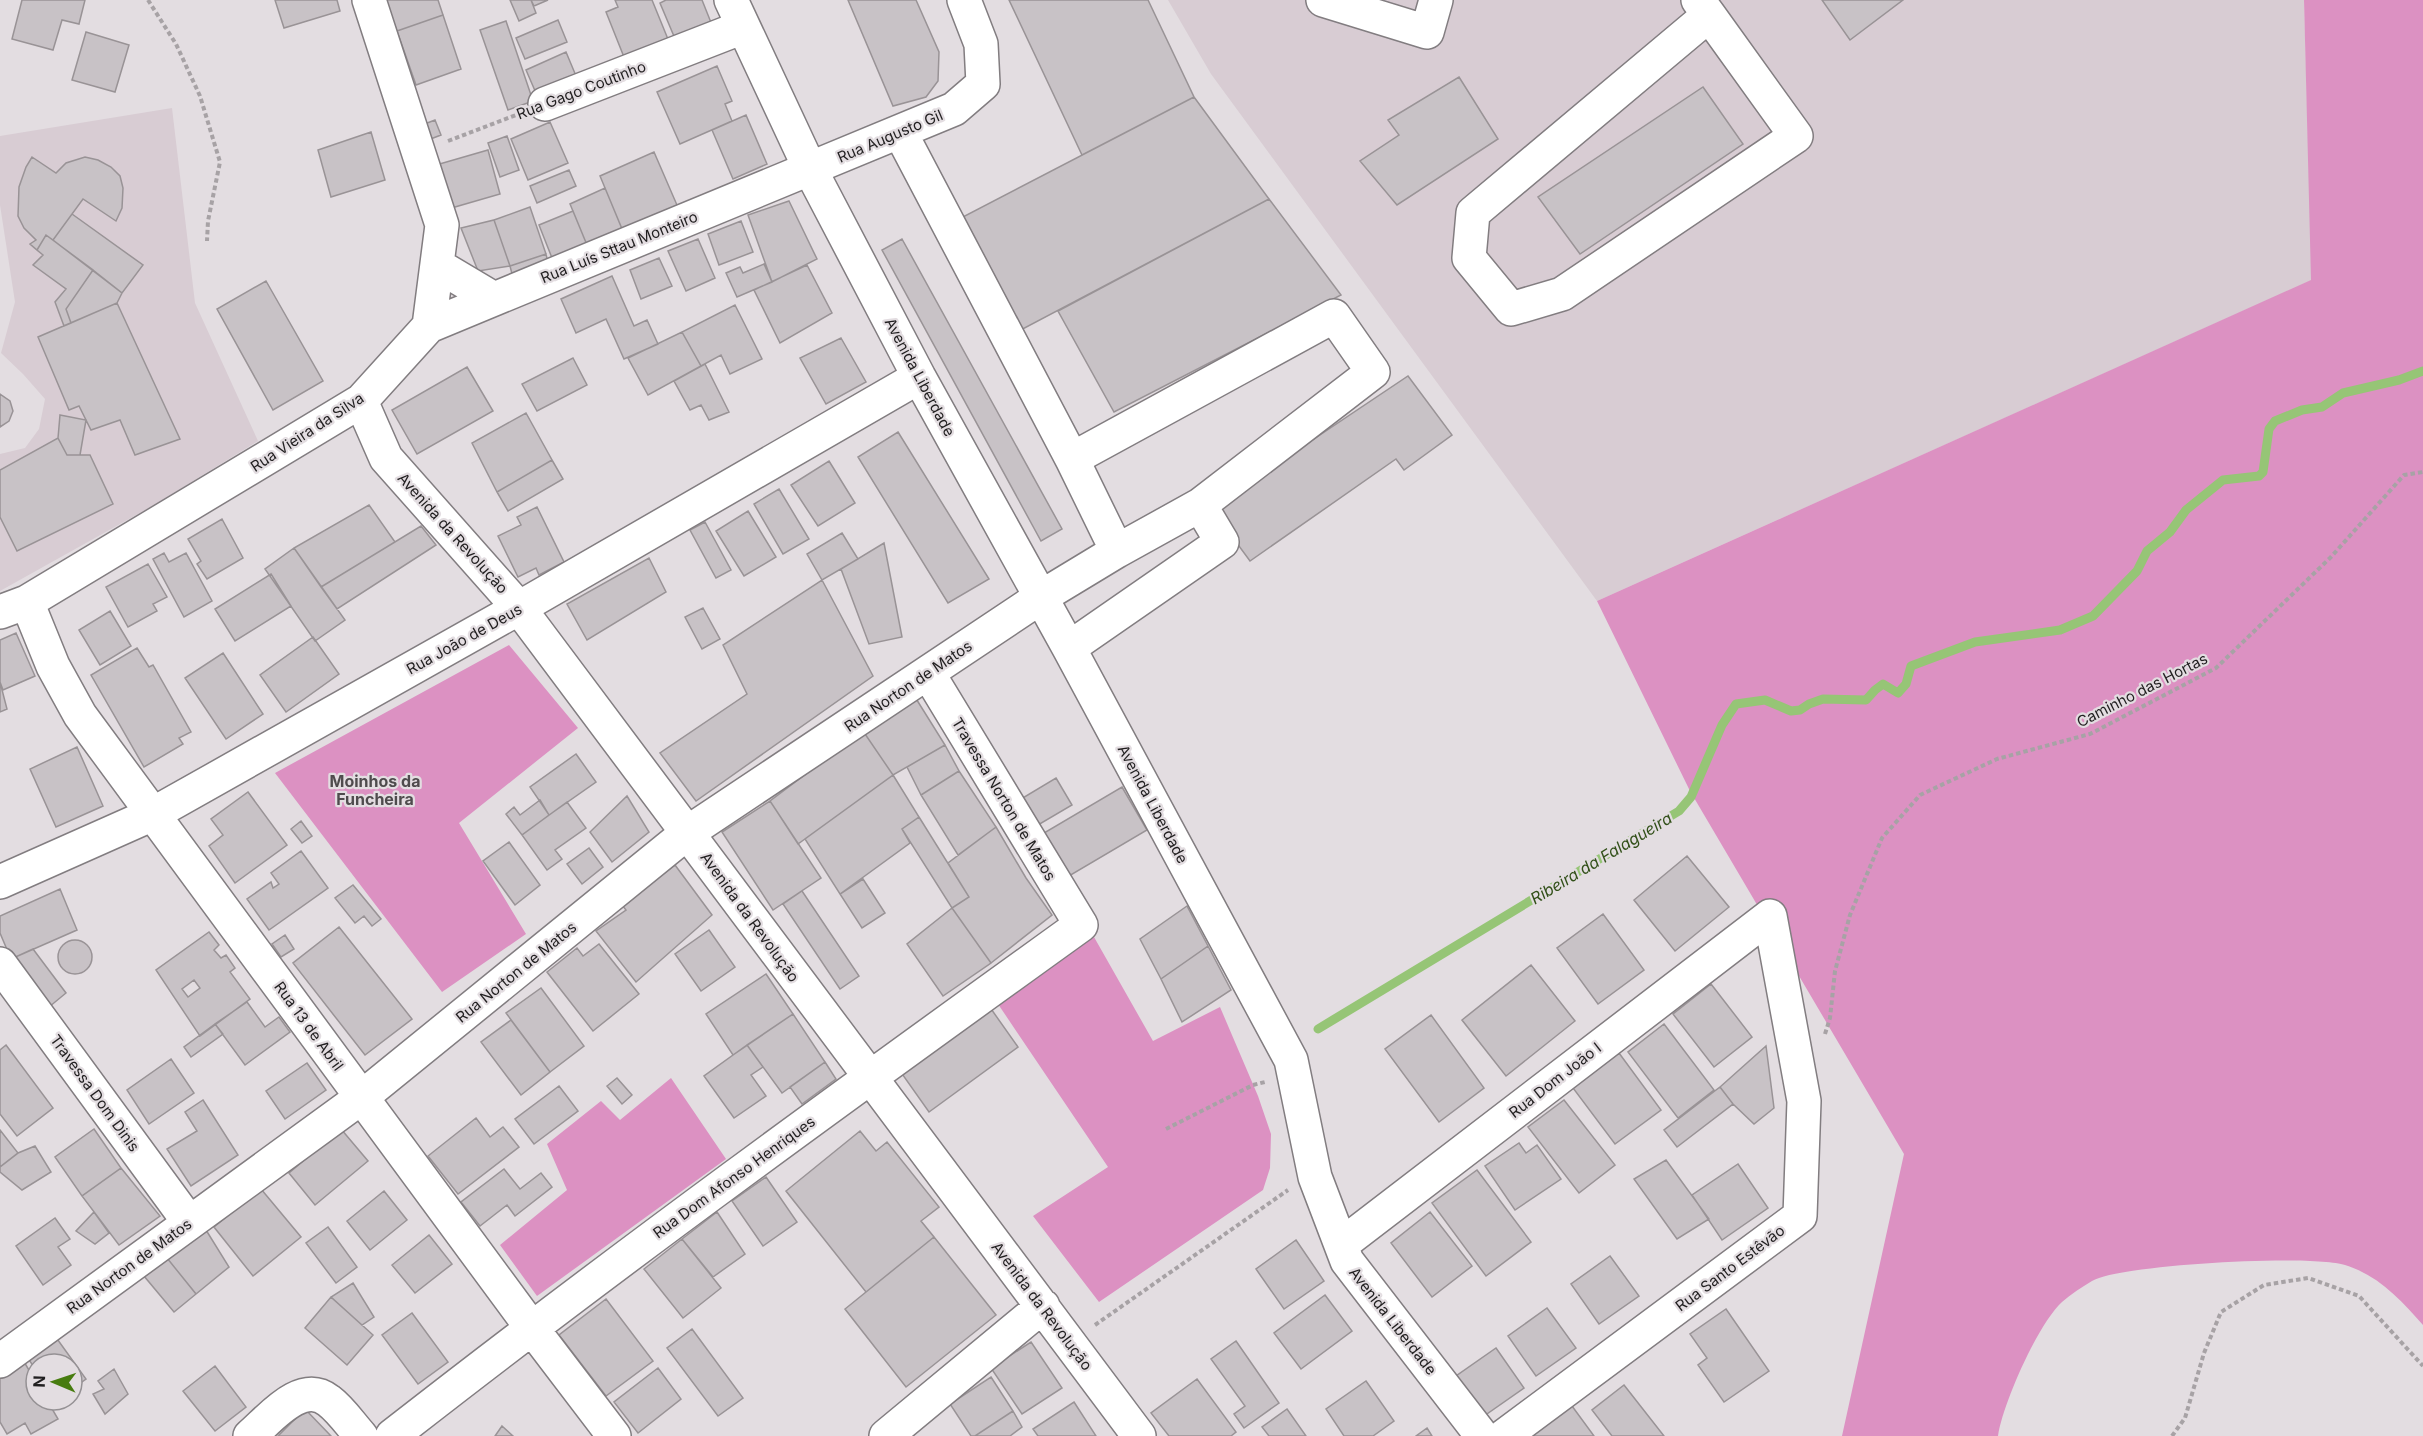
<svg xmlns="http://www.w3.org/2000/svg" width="2423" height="1436" viewBox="0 0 2423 1436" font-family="Inter,sans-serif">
	<rect width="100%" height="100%" fill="#e3dde1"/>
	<path fill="#d8ccd3" d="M1168,0H2304L2312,280L1597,601L1211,74Z
		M172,108L195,303L258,441L154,505L0,591V454L25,448L39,429L45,399L23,374L1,353L15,302L0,205V136Z"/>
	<path fill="#dc91c2" d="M2304,0H2423V1325C2401,1300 2378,1275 2345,1265C2313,1254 2121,1264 2092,1281C2082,1287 2071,1294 2062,1302C2038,1324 2003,1403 1998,1436H1842L1904,1154L1690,791L1597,601L2311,280Z
		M509,645L578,728L459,823L526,934L442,992L275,773Z
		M1094,937L1153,1041L1220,1007L1258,1096L1271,1134L1270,1168L1263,1190L1099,1302L1033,1216L1108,1167L998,1004Z
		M671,1078L726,1159L537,1296L500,1245L567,1190L547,1144L601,1101L620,1120Z"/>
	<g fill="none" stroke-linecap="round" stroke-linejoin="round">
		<path stroke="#96c576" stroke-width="9" d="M1318,1029L1679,811L1691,797L1722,725L1736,704L1765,700L1791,711L1800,710L1809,704L1823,699L1866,700L1875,690L1883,684L1898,693L1906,684L1911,666L1975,642L2060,630L2093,616L2137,571L2147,551L2170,532L2186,510L2223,480L2259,476L2263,472L2269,429L2275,421L2302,410L2322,407L2343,393L2399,380L2423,371"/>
	</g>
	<path fill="#c8c2c6" stroke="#999396" stroke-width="1.5" fill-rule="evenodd" d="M22,0H85L79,24L62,20L53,50L12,39Z
		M275,0H337L340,11L284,28Z
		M385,0H438L443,15L397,31Z
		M510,0H531L536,13L519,21Z
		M531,0H548L534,6Z
		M615,0H652L672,49L626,62L606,12L618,7Z
		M666,0H702L712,25L676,41L660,3Z
		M848,0H916L939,52L938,81L926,97L893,106Z
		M1009,0H1148L1194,97L1082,155Z
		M1822,0H1903L1850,40Z
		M443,15L461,69L416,85L397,31Z
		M558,20L567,42L525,59L516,38Z
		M506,21L533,101L508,110L480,30Z
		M86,32L129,45L115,92L72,80Z
		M566,52L579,83L539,100L526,70Z
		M717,66L732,101L725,104L732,121L680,144L657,92Z
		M1459,77L1498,139L1397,205L1360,161L1399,135L1388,120Z
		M1703,87L1743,144L1580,254L1538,197Z
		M1194,97L1269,199L1017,332L957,220Z
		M746,115L767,164L733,179L712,130Z
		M435,120L441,135L428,140L422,125Z
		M550,122L568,163L528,180L511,139Z
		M371,132L385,180L331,197L318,150Z
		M507,136L519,170L500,177L488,143Z
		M488,150L500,194L448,209L436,165Z
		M654,152L680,212L625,236L600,176Z
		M32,157L56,173L66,163L85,157L98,160L111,167L120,176L123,188L122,208L116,221L83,199L53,240L46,235L37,250L30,244L36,240L24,228L18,216L19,187L26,167Z
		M569,170L576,186L537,203L530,186Z
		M605,188L622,229L587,245L570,204Z
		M1269,199L1341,295L1114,412L1058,311Z
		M789,201L817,259L772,282L748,215Z
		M530,207L546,254L510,266L494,220Z
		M573,211L587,245L552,258L539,225Z
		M72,214L143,265L122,293L53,240Z
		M494,220L510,266L478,271L461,228Z
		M741,221L753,252L719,265L708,234Z
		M46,235L93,270L66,309L71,323L64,326L55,302L66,289L33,265L43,255L37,250Z
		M698,239L715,278L686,291L668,251Z
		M902,239L1062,529L1041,541L882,250Z
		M546,254L549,268L512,274L510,266Z
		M659,258L672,286L641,299L630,270Z
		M764,264L772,282L737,297L726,273L740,267L743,273Z
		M807,265L832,313L780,343L754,290Z
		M93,270L122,293L117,303L71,323L66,309Z
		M612,276L634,326L647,320L658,344L624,359L606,319L576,333L561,299Z
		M266,281L323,381L273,410L217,309Z
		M117,303L180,439L135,455L120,420L91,430L79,406L69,410L38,337Z
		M735,305L762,359L730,374L721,355L701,366L682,332Z
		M682,332L701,366L648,395L628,358Z
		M841,338L866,382L826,404L800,358Z
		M573,358L587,385L537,411L522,384Z
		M705,364L729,412L709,420L701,405L690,410L674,381Z
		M467,367L493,411L417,454L392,410Z
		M1408,376L1452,435L1404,470L1396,459L1250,561L1211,508Z
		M0,394L10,401L13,411L9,421L0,427Z
		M526,413L552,460L497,492L472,443Z
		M60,415L86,420L80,455H67L58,438Z
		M898,432L989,579L948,603L858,457Z
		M58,438L67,455H90L113,504L17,551L0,517V470Z
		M552,460L563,479L508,511L497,492Z
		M829,461L855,503L818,526L791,485Z
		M779,489L809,539L783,554L754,504Z
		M369,505L395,542L321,587L294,548Z
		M537,507L564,562L539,575L536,568L518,577L498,536L521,525L517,517Z
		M748,511L776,557L744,576L716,531Z
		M222,519L243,558L207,579L197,564L201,561L188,539Z
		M705,522L731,570L716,578L690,530Z
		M421,526L436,545L337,609L321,587Z
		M842,533L858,559L822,580L807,554Z
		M884,543L902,637L869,644L841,569Z
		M294,548L345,620L315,641L265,569Z
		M164,553L169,562L186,553L212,601L184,617L153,559Z
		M649,558L666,592L587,640L567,604Z
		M148,564L167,597L153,604L157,611L128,627L106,587Z
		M271,574L291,606L235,641L215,609Z
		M822,580L873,676L696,801L660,753L747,694L723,645Z
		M703,608L720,639L702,649L685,617Z
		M110,611L131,646L100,665L79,630Z
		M16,633L35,676L3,690L0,682V640Z
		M313,637L339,674L286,712L260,675Z
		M137,648L149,667L153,665L191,732L179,738L183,744L144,767L91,675Z
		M223,653L263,714L226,739L185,678Z
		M0,682L7,709L0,712Z
		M915,697L945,745L893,775L863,731Z
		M863,731L893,775L798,844L770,801Z
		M945,745L959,771L921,795L907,767Z
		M77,747L103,806L56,827L30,769Z
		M576,754L596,782L549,815L530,787Z
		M959,771L996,827L958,855L921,795Z
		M893,775L919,817L902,829L910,843L840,894L805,839Z
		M1056,778L1072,805L1038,825L1021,799Z
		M1122,787L1147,830L1069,876L1044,833Z
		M248,792L287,845L235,883L209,846L223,835L211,819Z
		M627,796L649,832L612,862L590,832Z
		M540,800L549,815L522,835L506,814L514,807L520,815Z
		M770,801L821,878L773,910L722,832Z
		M567,802L586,828L555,850L562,859L547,870L522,835Z
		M919,817L969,897L952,908L902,829Z
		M301,821L312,836L302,843L291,829Z
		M996,827L1026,878L1052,915L991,963L952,908L969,897L948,863Z
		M509,842L540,885L515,905L483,861Z
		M589,848L603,867L582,884L567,864Z
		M301,851L328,888L269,930L247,899L271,882L273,888L279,884L271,873Z
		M1687,856L1729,907L1675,951L1634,900Z
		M675,865L712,915L636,982L596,931L626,910L622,905Z
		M863,879L885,913L862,928L840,894Z
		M353,885L381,919L372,926L364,916L355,923L335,898Z
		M60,889L77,930L11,959L0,933V916Z
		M802,891L859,976L840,989L783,904Z
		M1187,906L1208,946L1161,979L1140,939Z
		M952,908L991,963L943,996L907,944Z
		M1603,914L1644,970L1598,1004L1557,948Z
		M339,927L412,1019L365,1055L293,963Z
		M709,930L735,967L701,991L675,954Z
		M209,932L219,945L214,950L221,958L226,955L235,968L230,972L250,999L200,1036L156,970ZM194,980L200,988L188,997L182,989Z
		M285,935L294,949L281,957L272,944Z
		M58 957a17 17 0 1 1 34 0a17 17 0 1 1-34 0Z
		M599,944L639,994L593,1031L547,972L577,948L583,956Z
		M1208,946L1231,990L1182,1022L1161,979Z
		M33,949L66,993L49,1007L11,959Z
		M1531,965L1575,1021L1506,1076L1462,1020Z
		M766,974L793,1014L733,1055L706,1014Z
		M1711,984L1752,1037L1714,1067L1673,1014Z
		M541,988L584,1046L550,1072L506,1013Z
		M247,1002L265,1027L279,1017L290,1032L245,1065L215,1024Z
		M989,1006L1018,1047L929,1112L900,1071Z
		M793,1014L825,1062L782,1093L747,1045Z
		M1431,1015L1484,1088L1439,1122L1385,1049Z
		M511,1020L550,1072L521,1095L481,1042Z
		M215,1024L223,1034L191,1057L184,1047Z
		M1664,1024L1714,1090L1678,1118L1628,1052Z
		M6,1045L53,1108L17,1136L0,1114V1050Z
		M747,1045L763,1067L751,1075L766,1096L734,1118L704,1076Z
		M1766,1046L1774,1108L1754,1124L1733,1104L1720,1087Z
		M1619,1053L1661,1110L1615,1144L1573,1088Z
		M171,1059L194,1093L149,1124L127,1090Z
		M825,1062L836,1079L802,1104L790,1087Z
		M307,1063L326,1090L285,1119L266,1091Z
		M617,1078L632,1095L622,1104L607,1086Z
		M559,1086L578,1111L534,1144L515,1119Z
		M1720,1087L1733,1104L1677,1147L1664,1130Z
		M203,1100L238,1155L191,1186L167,1149L197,1131L185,1112Z
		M1564,1100L1615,1165L1579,1193L1528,1127Z
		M476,1118L490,1137L503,1127L519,1147L458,1194L428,1156Z
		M94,1129L121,1168L82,1196L55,1157Z
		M341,1129L368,1161L315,1205L289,1173Z
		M0,1130L18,1153L0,1167Z
		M860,1131L876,1151L887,1142L939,1207L921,1221L934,1237L866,1292L786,1191Z
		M1519,1143L1526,1153L1537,1145L1561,1179L1515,1210L1485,1166Z
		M35,1146L51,1172L22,1190L0,1172V1167L18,1153Z
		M1666,1160L1709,1219L1677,1239L1634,1179Z
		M1738,1164L1768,1208L1722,1240L1692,1195Z
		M121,1168L160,1216L119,1245L82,1196Z
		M504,1169L520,1189L541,1173L552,1187L515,1216L507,1205L480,1226L461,1202Z
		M1477,1170L1531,1242L1486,1276L1432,1203Z
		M766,1177L797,1222L763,1246L732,1201Z
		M261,1189L301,1237L253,1276L214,1227Z
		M384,1191L407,1220L370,1250L347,1221Z
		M94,1212L109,1233L95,1244L76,1231Z
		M717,1212L745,1254L713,1277L682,1239Z
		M1430,1212L1472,1266L1432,1297L1391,1243Z
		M55,1218L70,1239L58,1247L71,1265L43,1285L16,1246Z
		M328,1227L357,1267L336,1283L306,1243Z
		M206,1230L229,1267L196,1294L167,1258Z
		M429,1235L452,1264L415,1293L392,1265Z
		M934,1237L996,1315L906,1387L845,1309Z
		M682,1239L721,1288L683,1318L644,1269Z
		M1296,1240L1324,1281L1284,1309L1256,1269Z
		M1610,1256L1639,1296L1599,1324L1571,1284Z
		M167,1258L196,1294L174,1312L144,1276Z
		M353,1283L374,1317L362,1325L331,1297Z
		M1325,1295L1352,1331L1301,1369L1274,1333Z
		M331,1297L373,1335L347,1365L305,1328Z
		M606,1299L653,1361L606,1396L559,1335Z
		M1547,1308L1576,1348L1536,1376L1508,1336Z
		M1726,1309L1769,1371L1724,1402L1698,1365L1707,1358L1690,1334Z
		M412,1313L448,1362L418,1384L382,1335Z
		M692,1329L743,1398L718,1416L667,1348Z
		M55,1336L86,1379L72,1389V1364H36V1370L27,1357Z
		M1236,1341L1279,1403L1244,1428L1234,1414L1245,1406L1211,1359Z
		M1031,1342L1062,1388L1022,1414L991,1368Z
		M1496,1348L1524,1388L1484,1416L1456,1376Z
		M23,1360L36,1382V1400H47L58,1419L31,1434L25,1423L7,1434L0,1422V1374Z
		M215,1366L246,1407L215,1431L183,1391Z
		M658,1368L681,1399L638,1433L614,1402Z
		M114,1369L128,1394L105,1414L93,1394L104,1389L98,1381Z
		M991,1377L1013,1411L975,1436H971L950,1404Z
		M1197,1379L1236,1432L1231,1436H1169L1151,1413Z
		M1366,1381L1394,1421L1373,1436H1344L1326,1409Z
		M1624,1385L1664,1436H1612L1592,1410Z
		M1074,1402L1096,1436H1038L1033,1429Z
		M1572,1406L1594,1436H1529Z
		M305,1409L331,1436H278Z
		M1287,1409L1306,1436H1269L1262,1427Z
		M1013,1411L1022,1427L1010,1436H975Z
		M502,1426L513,1436H495Z
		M1427,1428L1432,1436H1416Z"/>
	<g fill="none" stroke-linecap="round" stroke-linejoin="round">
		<g stroke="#827d80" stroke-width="36">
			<path id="minor" d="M731,0L810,169L919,377L1069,648L1291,1060L1315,1177L1347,1261L1482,1436
				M1323,0L1427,32L1436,0
				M1698,0L1709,15L1796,136L1562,294L1511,309L1469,258L1473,213L1709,15
				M545,104L743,27
				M900,132L1072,459L1117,551L1200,505L1373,372L1334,316L1072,459
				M437,265L494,299
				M429,326L954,109L983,84L981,44L964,0
				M361,401L386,458L519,608L1139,1436
				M27,602L53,666L80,715L531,1327L614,1436
				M0,612L27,602L361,401L429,326L442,225L369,0
				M1069,648L1222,542L1200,505
				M0,882L153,814L519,608L919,377
				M0,964L189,1222
				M1341,1245L1770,916L1804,1101L1800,1216L1504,1436
				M0,1361L362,1097L687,833L1041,597L1117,551
				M250,1436C270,1419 301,1379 329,1401C341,1410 351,1425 361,1436
				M392,1436C617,1260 849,1092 1081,925L928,673
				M886,1436L1043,1306"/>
		</g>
		<path stroke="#a7a2a5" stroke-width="4" stroke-dasharray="4.5 3" stroke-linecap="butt" d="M148,0L176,44L200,96L220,162L208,221L207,241
			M448,141L516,115
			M1825,1034L1830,1018L1835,971L1850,915L1882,838L1920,795L1997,759L2090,734L2216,668L2331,557L2404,475L2423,472
			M1166,1129L1253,1085L1265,1082
			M1095,1325L1288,1190
			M2172,1436L2185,1418L2204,1353L2221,1312L2264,1285L2308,1278L2359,1296L2423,1366"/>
		<use href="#minor" stroke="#fff" stroke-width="33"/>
	</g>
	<g text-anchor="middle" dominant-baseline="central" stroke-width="4.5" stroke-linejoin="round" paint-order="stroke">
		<g font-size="15" fill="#211f20" stroke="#e3dde1">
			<text transform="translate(581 90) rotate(-21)">Rua Gago Coutinho</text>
			<text transform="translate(890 136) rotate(-23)">Rua Augusto Gil</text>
			<text transform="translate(619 247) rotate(-22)">Rua Luís Sttau Monteiro</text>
			<text transform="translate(920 377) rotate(62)">Avenida Liberdade</text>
			<text transform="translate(307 432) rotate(-33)">Rua Vieira da Silva</text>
			<text transform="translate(453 533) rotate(48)">Avenida da Revolução</text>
			<text transform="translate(464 639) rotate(-29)">Rua João de Deus</text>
			<text transform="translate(908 686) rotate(-34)">Rua Norton de Matos</text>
			<text transform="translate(2142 690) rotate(-27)">Caminho das Hortas</text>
			<text transform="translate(1004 799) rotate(59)">Travessa Norton de Matos</text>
			<text transform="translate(1153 804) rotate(62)">Avenida Liberdade</text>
			<text transform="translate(750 917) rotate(54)">Avenida da Revolução</text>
			<text transform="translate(516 972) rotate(-39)">Rua Norton de Matos</text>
			<text transform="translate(309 1026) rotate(54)">Rua 13 de Abril</text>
			<text transform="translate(1555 1080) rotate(-38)">Rua Dom João I</text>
			<text transform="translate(95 1093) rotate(54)">Travessa Dom Dinis</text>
			<text transform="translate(734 1177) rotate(-36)">Rua Dom Afonso Henriques</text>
			<text transform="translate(129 1266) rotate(-36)">Rua Norton de Matos</text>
			<text transform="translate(1730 1268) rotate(-37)">Rua Santo Estêvão</text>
			<text transform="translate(1042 1306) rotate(53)">Avenida da Revolução</text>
			<text transform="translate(1393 1321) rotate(52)">Avenida Liberdade</text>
		</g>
		<g font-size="16" font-weight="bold" fill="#4f4b4d" stroke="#e3dde1">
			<text x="375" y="781">Moinhos da<tspan x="375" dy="18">Funcheira</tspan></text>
		</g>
		<g font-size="16" font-style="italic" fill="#325019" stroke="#e3dde1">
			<text transform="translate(1601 858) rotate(-31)">Ribeira da Falagueira</text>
		</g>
	</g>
	<g transform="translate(54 1382) rotate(272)"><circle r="28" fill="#e3dde1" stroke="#959194" stroke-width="1.5"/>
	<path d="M0-4.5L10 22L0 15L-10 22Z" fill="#477c0f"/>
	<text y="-9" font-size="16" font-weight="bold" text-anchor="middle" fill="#211f20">N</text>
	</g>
</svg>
